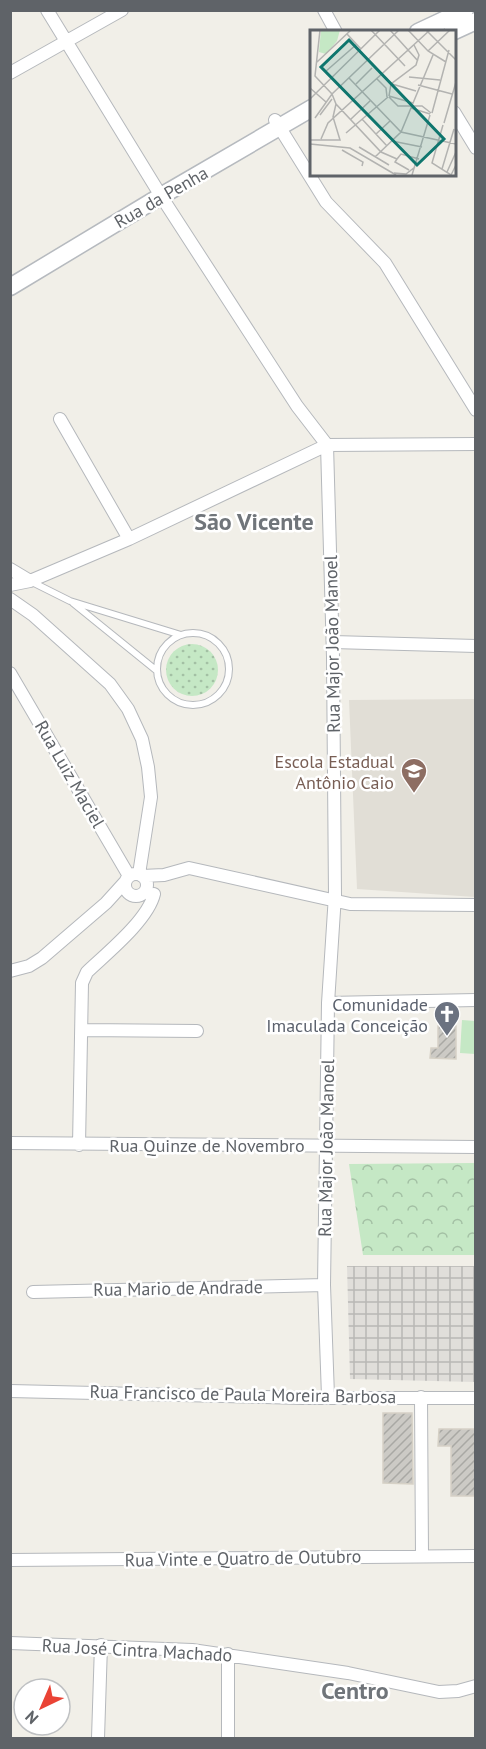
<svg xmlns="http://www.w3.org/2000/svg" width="486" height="1749" viewBox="0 0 486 1749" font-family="'PT Sans',sans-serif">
	<defs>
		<pattern id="industrial-grid" width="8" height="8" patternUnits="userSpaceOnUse" patternTransform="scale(1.5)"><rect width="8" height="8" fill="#e0deda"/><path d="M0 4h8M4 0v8" fill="none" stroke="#b9b8b5"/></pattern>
		<pattern id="grass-dots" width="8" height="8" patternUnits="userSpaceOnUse" patternTransform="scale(1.5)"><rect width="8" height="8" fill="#c5e8c5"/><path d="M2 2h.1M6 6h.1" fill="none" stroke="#a3c0a4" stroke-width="1.8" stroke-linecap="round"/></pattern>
		<pattern id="forest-crowns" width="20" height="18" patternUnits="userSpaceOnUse" patternTransform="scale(1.5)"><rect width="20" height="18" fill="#c5e8c5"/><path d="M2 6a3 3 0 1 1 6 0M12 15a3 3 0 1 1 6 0" fill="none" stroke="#a3c0a4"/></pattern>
		<pattern id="building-hatch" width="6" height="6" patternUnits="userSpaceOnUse" patternTransform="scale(1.5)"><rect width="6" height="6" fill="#cccac5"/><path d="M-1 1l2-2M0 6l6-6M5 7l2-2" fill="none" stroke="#a9a8a4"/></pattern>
	</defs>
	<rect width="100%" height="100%" fill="#f1efe8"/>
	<path fill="url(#industrial-grid)" d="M347,1266H475V1382L350,1379Z"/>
	<path fill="#e1ded6" d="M475,699V897L357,889L349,700Z"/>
	<path fill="url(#grass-dots)" d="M166 670a26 26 0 1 1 52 0a26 26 0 1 1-52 0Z"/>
	<path fill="url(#forest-crowns)" d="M475,1163V1255H363L349,1164Z"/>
	<path fill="#c5e8c5" d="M462,1020L475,1021V1054L460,1053Z"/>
	<path fill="url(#building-hatch)" stroke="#d6d1c6" stroke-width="1.5" d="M438,1026H456V1059L430,1058L431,1048H438Z
		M383,1413H412L413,1484L383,1483Z
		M439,1429H476V1496H451V1446H438Z"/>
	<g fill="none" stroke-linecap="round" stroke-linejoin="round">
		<g stroke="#b5b8bc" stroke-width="8">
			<path id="lane" d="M30,581L70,601L181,635
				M73,603L157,671
				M157 669a36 36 0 1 1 72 0a36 36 0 1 1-72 0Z"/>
		</g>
		<g stroke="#b5b8bc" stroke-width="14">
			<path id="street" d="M47,10L161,196L297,406L327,445L333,657L335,895L328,1003L326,1146L324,1285L328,1396
				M324,10L336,32
				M10,73L122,10
				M454,112L476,148
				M275,120L326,202L385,263L476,410
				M60,419L129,539
				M10,569L30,581
				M10,585L30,581L129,539L327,445L476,444
				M10,599L33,615L110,684L128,709L142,739L148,767L151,797L139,874
				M333,642L476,646
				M10,673L129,876
				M125 885a11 11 0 1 1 22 0a11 11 0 1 1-22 0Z
				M142,876L164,875L189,868L350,904L476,905
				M10,971L29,966L42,958L106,903L125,882
				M328,1003L476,1000
				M82,1030L197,1031
				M10,1143L476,1147
				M79,1145L82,983L87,972C107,953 148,920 154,894
				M33,1292L324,1285
				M10,1391L304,1398H476
				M421,1397L422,1555
				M10,1560L476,1556
				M10,1643L192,1650L348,1673L439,1692L458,1691L476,1686
				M98,1738L101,1645
				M228,1738V1654"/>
		</g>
		<g stroke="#b6babf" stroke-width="19">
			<path id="secondary" d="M418,32L465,10
				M452,32L476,21
				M10,287L161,196L312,108"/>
		</g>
		<use href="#lane" stroke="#fff" stroke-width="6"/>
		<use href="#street" stroke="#fff" stroke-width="12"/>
		<use href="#secondary" stroke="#fff" stroke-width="16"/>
	</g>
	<defs>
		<g id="school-pin" transform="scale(1.35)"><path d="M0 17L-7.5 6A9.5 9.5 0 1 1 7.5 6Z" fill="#8d6e63" stroke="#fff"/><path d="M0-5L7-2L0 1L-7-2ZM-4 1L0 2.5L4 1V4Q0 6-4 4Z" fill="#fff"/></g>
		<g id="church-pin" transform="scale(1.35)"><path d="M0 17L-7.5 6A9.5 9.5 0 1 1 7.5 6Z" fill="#6b7280" stroke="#fff"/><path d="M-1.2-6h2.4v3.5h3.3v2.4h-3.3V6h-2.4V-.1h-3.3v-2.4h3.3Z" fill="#fff"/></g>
	</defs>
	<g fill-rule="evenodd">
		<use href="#school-pin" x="414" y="771"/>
		<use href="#church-pin" x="447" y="1014"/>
	</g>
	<g text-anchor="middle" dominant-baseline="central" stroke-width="5" stroke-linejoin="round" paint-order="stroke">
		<g font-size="18" fill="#5f6368" stroke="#fff">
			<text transform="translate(161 197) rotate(-30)">Rua da Penha</text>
			<text transform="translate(332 644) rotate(-91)">Rua Major João Manoel</text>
			<text transform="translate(70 774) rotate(60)">Rua Luiz Maciel</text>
			<text x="207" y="1145">Rua Quinze de Novembro</text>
			<text transform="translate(326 1148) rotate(-89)">Rua Major João Manoel</text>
			<text transform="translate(178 1288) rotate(-1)">Rua Mario de Andrade</text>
			<text transform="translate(243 1394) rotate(1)">Rua Francisco de Paula Moreira Barbosa</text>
			<text transform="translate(243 1558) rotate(-1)">Rua Vinte e Quatro de Outubro</text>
			<text transform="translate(137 1650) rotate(3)">Rua José Cintra Machado</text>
		</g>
		<g font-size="18" fill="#785e54" stroke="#fff" text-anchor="end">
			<text x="394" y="761">Escola Estadual<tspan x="394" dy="21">Antônio Caio</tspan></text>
		</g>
		<g font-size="18" fill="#5b616d" stroke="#fff" text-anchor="end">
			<text x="428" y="1004">Comunidade<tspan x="428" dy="21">Imaculada Conceição</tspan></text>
		</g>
		<g font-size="24" font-weight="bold" fill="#70757a" stroke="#fff">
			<text x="254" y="521">São Vicente</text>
			<text x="355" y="1690">Centro</text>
		</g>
	</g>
	<g transform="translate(310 30)">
		<rect width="146" height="146" fill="#f1efe8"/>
		<path d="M11,0H30L27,11L16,24L9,22Z" fill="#c5e8c5"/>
		<path fill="none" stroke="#b3b3b1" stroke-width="1.5" d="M10,0L5,46L22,64M61,0L95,36M80,0L108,31M98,0L118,21L136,32M116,0L146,30M37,4L51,19M118,21L140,0M7,32L41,0M15,42L47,14M99,47L130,50M39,48L91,102L146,114M67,49L76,58L77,67M46,54L62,38M82,54L106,61M108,55L142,64M0,58L16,72M22,64L26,74L71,122L87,129L91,124L109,129M79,66L81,54L106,35L109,25L104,15M79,66L103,73M79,67L88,76H112L121,83M0,69L70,0M101,78L120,84M122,83L139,20M10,85L22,69M5,88L22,64L89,0M41,89L61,70M52,89L77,116M134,93L146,52M133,95L122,133L141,145L146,135M36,103L78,67M66,104L80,91M11,109L18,93L120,0M0,110H30L23,87L26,74M82,111L112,117M0,114L40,118L86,145M49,117L79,135M32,120L53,132L52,136M65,127L91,102L123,25M87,129L85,132L99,140M132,139L144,99M137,142L146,122M84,143L96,144L105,137M102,145L120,85"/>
		<path fill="#0f766e" fill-opacity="0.15" stroke="#0f766e" stroke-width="3" d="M39,10L134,109L107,135L11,37Z"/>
		<rect width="146" height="146" fill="none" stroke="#5f6368" stroke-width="3"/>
	</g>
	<rect width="486" height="1749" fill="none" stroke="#5f6368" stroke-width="24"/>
	<g transform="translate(42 1707) rotate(224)"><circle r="28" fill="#ffffff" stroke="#bfc1c3" stroke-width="1.5"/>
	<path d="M0-4.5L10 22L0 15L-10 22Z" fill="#ea4335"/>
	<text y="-9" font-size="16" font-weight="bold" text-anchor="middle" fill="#5f6368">N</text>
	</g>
</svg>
